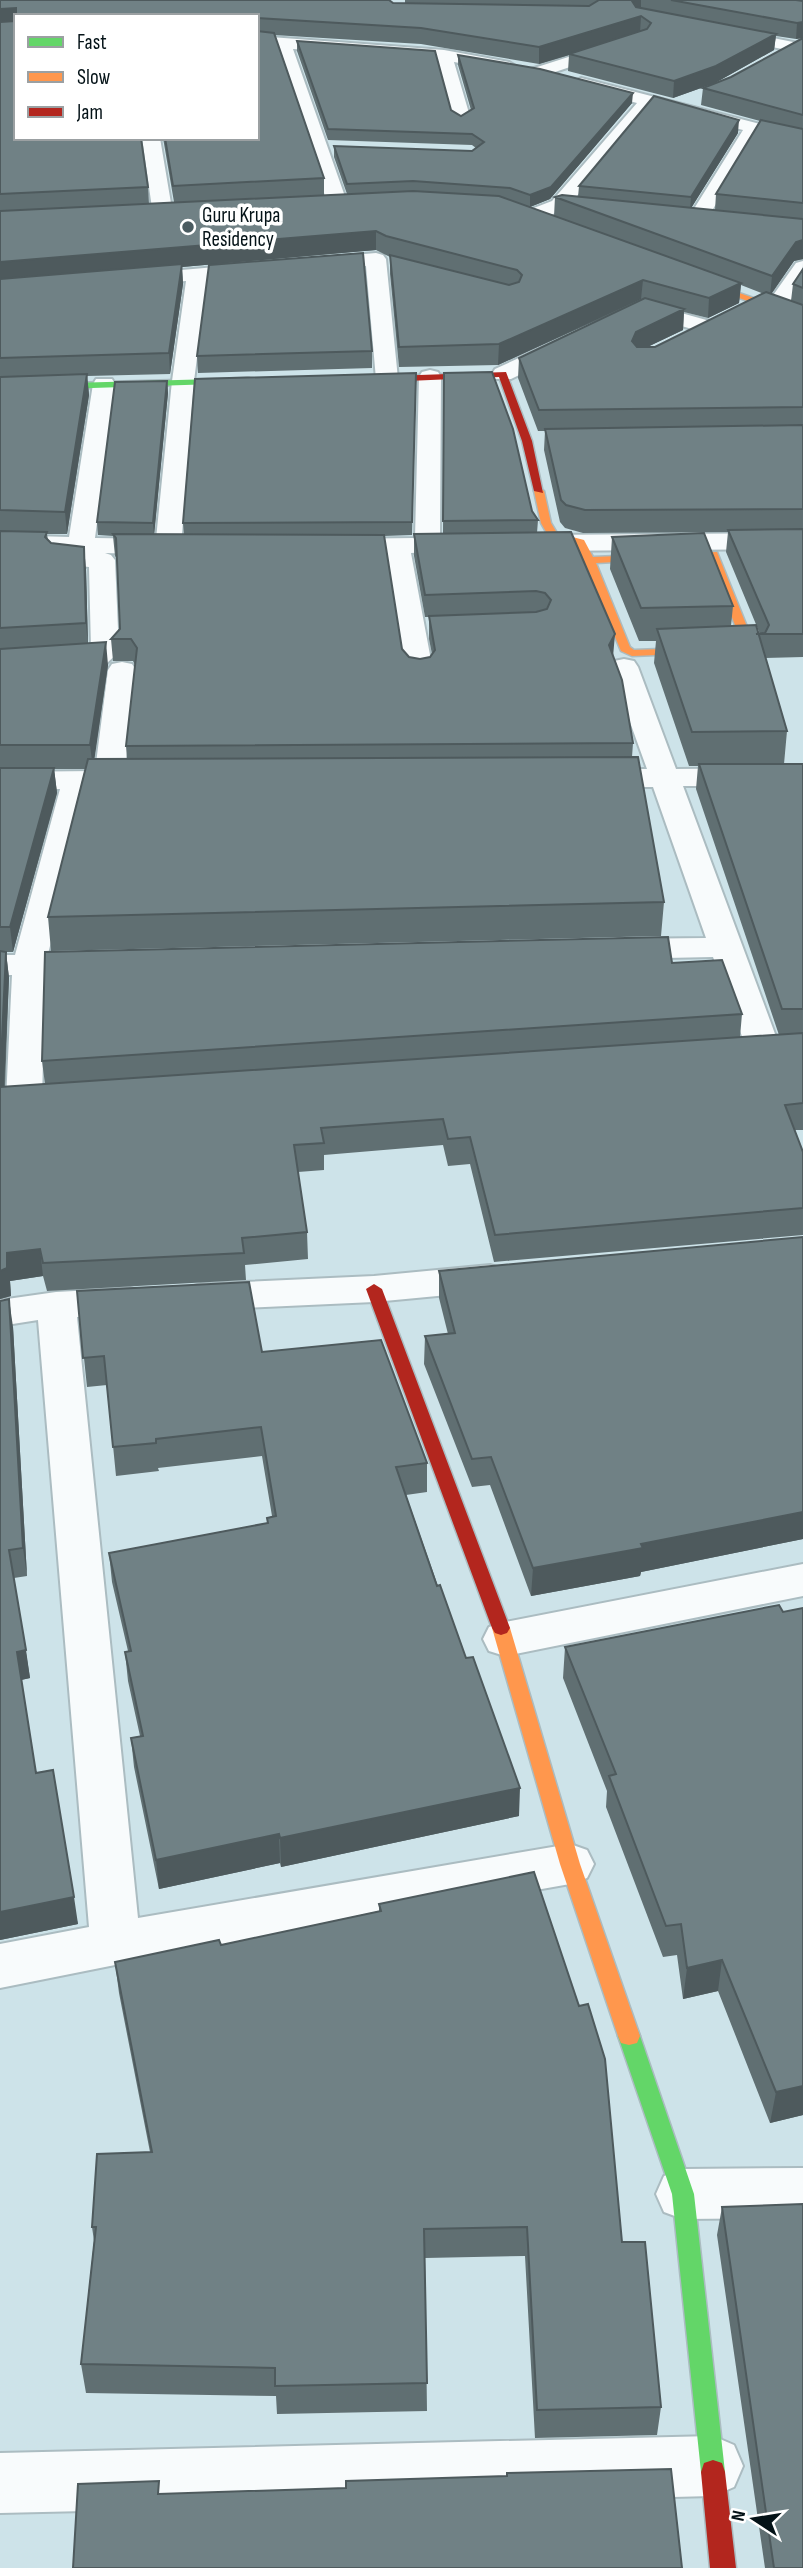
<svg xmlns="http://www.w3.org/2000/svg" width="803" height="2568" viewBox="0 0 803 2568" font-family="'Sofia Sans Condensed',sans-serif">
	<rect width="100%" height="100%" fill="#cde3e9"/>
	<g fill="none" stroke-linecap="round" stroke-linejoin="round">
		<g stroke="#abbcc1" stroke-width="4">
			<path id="street" d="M724,28L803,44V50L797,52L718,36L716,33Z
				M257,36L444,50L509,62L517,67L509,72L454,62L471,120L462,125L453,120L437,59L293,49L348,205L338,211L328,205L276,47L257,46Z
				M612,43L620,48L618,51L537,78L529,73L531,69Z
				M581,78L803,135V145L758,134L704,224H690L687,220L743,130L652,107L566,209L535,221H521L518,217L521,213L552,201L637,103L575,87L572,83Z
				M142,138H160L173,215L170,219H156L153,215Z
				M376,253L383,255L386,259L398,379L395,384H379L376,379L366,266L207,279L194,381L181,547L177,552L168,555L105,553L111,555L115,560L119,652L107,663L97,665L0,670V654L91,649L89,567L53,563L49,558L56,552L0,551V535L69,537L93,384L96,379H112L115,384L95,538L156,539L172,381L186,281L131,285L124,283L121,279L124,275Z
				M803,261C803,286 796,293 782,312H768L764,308L796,263Z
				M642,302L717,323L720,328L717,333L709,334L644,315L634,318L627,316L623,312L627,308Z
				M567,336L575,338L578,343L575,348L511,379H495L492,374L495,369Z
				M430,370L438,372L441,377L440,538L474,540L478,545L474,550L411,553L433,671L429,677L419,679L409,677L405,671L386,554L324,552L320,547L324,542L333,539L415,538L419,377L422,372Z
				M803,533V549L539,551L530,548L526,543L530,538L539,535Z
				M624,659L634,661L638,667L676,769L803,768V786H683L781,1050L776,1057L764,1060L752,1057L747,1050L713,957L618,959L606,956L602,949L606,942L618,939L706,938L653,787H588L578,784L573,778L578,772L588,769H647L610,667L614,661Z
				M122,662L132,664L136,670L125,771L146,774L151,780L146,786L89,789L48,954L96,953L108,956L112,963L108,970L96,973L45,974L42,1100L36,1107L24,1111L12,1107L6,1100L12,975H0V955H15L60,789L0,790V772L95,771L108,670L112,664Z
				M490,1265L504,1269L509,1278L504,1287L490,1291L374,1302L201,1310L187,1306L182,1297L187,1288L201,1284L374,1276Z
				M130,1288L144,1292L149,1301L144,1310L130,1314L77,1317L138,1918L570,1844L587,1850L594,1864L587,1878L570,1884L115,1965L0,1988V1944L89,1927L38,1320L0,1326V1300L56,1292Z
				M803,1564V1596L505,1656L489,1651L483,1639L489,1627L505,1622Z
				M803,2168V2218L683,2219L664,2212L656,2194L664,2176L683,2169Z
				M713,2436L734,2445L743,2466L734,2487L713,2496L0,2513V2453Z"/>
		</g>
		<g stroke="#abbcc1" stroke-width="3">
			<path id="fast" d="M249,378V382L246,383L0,391V385Z
				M629,2027L637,2029L640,2036L694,2194L725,2472L722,2481L713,2484L704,2481L701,2472L672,2194L618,2036L621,2029Z"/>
		</g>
		<g stroke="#abbcc1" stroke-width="3">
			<path id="slow" d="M687,275L803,315V321L687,279Z
				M539,488L544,491L551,523L557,533L584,540L593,557L717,552L756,649L754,651L632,656L621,651L576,544L549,537L541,523L534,491ZM709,557L743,646L634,650L630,647L596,563Z
				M501,1621L507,1623L510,1628L580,1864L640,2036L637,2043L629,2045L621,2043L618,2036L560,1864L492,1628L495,1623Z"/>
		</g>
		<g stroke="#abbcc1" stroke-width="3">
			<path id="jam" d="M506,372L532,441L543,493L534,491L522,441L499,377L362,383L357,380L362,377Z
				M374,1284L382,1289L510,1628L507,1633L501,1635L495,1633L492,1628L366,1289Z
				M713,2460L722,2463L725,2472L736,2568H710L701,2472L704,2463Z"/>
		</g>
		<use href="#street" fill="#f8fbfc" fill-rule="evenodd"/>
		<use href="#fast" fill="#63d668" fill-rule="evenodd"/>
		<use href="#slow" fill="#ff974d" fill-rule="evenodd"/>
		<use href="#jam" fill="#b3261e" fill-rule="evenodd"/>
	</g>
	<path fill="#606f72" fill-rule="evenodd" d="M0,0L405,4V0H803V38L796,39L776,36L774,50L715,83L673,98L568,71L569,55L539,64L421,44L274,35L324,178V195L347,194L334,157V146L472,151L476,148L472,145L328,140L297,51V41L451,110L461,116L471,110L458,65V55L632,103L550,199L530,207L554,216L555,197H578L579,186L738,133L691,208L715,210L716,194L760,121L701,105L703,88L731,77L803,38V259L794,261L771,294L791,301L793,284L803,269V657L765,658L787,731L784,764H803V1130H795L803,1152V1235L494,1262L470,1164L448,1166L443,1145L324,1155V1170L298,1172L307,1232L308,1259L245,1265L246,1280L47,1291L43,1276L10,1281L11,1296L0,1299ZM16,16H257V138H163L174,202L149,204L148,187ZM376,250L390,257V274L399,367L498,365L642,300L519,358L518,378L538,431H545L544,450L560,522L565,528L583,533L728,532L726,552L760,634L731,626L733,606L612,537L610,569L639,641H656L654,663L689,766H698L696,789L779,1035L740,1037L742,1014L672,963L42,1061L45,1084L5,1087L9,978L6,952H13L57,793L54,769H85L48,917L51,951L661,936L664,902L632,757L633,743L613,657L537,533L538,520L532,511L444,373L443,534H414V556L425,617H429V639L432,654L430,657L420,659L409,657L402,649L384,536L412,535L416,373L183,523L184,534H154L168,393L167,381L97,522L98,535L113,536L115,556L117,559L120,629L111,639L113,661H133L135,665L126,746L127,759H94L108,665L88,643L86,569L51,543L48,540L47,534H67L89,395L87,376L170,374L183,284L182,267ZM741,285L764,294L655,347H647L683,330L684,312L708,318L739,303Z
		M372,351V368L198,373L197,356Z
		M803,1237V1539L641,1572L640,1576L531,1596L490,1485L472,1487L424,1364L425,1336L448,1334L439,1298V1271Z
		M77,1291L262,1352L427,1463V1492L406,1495L519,1816L281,1867L280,1863L159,1889L134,1767L131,1738L140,1736L128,1681L125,1652L128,1651L112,1582L109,1553L267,1523V1518L272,1516L262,1456L158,1468L159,1471L116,1476L107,1385L87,1387Z
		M13,1327L27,1576L14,1578L30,1678L21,1680L36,1773L78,1924L0,1940Z
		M565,1647L803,2115L770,2123L718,1991L683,1999L677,1955L663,1957L606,1807L607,1791L563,1678Z
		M379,1904L622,2242L661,2407L657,2435L535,2438L525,2256L425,2258L427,2411L277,2414L276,2396L86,2393L81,2364L94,2241L92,2227L150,2152L119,1993L115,1962L221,1945L379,1911Z
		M722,2207L803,2568H765L717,2235Z"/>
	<path fill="#4e5a5d" d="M634,0H641V11L631,17L632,1Z
		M16,8L17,16H16V24L0,25V9Z
		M641,16L640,33L569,54V55L539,64V47Z
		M803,22V38L796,39L797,23Z
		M776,34L774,50L715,83L673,98L674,81Z
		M633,93L632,103L550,199L530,207V195Z
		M739,120L738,133L690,210L691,197Z
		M376,231V250L182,267L183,284L170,374L169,353L0,282V262Z
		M803,240V259L794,261L770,296L772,276L796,242Z
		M643,280L641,299L498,365L499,344Z
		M741,283L739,303L708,318L709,298Z
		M684,309L683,330L635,353L632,341L636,332Z
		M87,374L89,395L67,534L65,512Z
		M167,381L168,393L154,536L153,523Z
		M84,547L86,569L88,647L86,623Z
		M615,634L613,657L609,645Z
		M106,642L108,665L93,769L90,745Z
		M54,768L57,793L13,952L10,927Z
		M6,952L9,978L4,1087L0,1089V1061Z
		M40,1249L43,1276L10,1281L11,1296L0,1299V1271L7,1253Z
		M9,1299L13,1327L27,1576L23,1548Z
		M803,1512V1539L641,1572L640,1576L531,1596L533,1568L641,1544Z
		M26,1650L30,1678L21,1680L17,1652Z
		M520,1788L519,1816L281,1867L280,1838Z
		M279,1834L280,1863L159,1889L156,1860Z
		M74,1897L78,1924L0,1940V1912Z
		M722,1960L718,1991L683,1999L687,1968Z
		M803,2086V2115L770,2123L776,2092Z"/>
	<path fill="#708185" stroke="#4e5a5d" stroke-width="2" d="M0,0H389L393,3L589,6L599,0H634L632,1L636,7L776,34L716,66L674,81L569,54L647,29L651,23L641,16L539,47L421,28L257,18V16H16V8L0,9Z
		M671,0H796L803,1V22L797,23Z
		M16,21V138H141L148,187L0,194V22Z
		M257,31L274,33L324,178L173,186L165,138H257Z
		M803,38V115L703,88L731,77Z
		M297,41L435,51L451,110L461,116L474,108L458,55L540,69L633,93L551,187L530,195L510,188L413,181L347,184L334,146L472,151L484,142L472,134L328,129Z
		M654,96L739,120L691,197L579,186Z
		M761,120L803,129V203L716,194Z
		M413,191L499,196L741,283L709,298L643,280L499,344L399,347L390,255L509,285L519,282L522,275L517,270L386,236L376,231L0,262V211Z
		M562,195L803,219V240L796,242L772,276L555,197Z
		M363,253L372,351L197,356L209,265Z
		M182,264L169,353L0,358V279Z
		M803,269V288L793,284Z
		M766,292L803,305V407L539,410L519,358L645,298L684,309L636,332L632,341L637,347H655Z
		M492,372L513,429L532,511L538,520L443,521L444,373Z
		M416,373L412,522L183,523L195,379Z
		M87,374L65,512L0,510V377Z
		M167,381L153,523L97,522L115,382Z
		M803,425V509L585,510L566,505L561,500L545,429Z
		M803,529V634H756L765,633L769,625L728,530Z
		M0,531L47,532L45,537L51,543L84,547L86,623L0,628Z
		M571,532L615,634L609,645L622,680L633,743L126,746L137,648L131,639H111L120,629L116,538L113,534L384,535L402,649L409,657L420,659L430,657L435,650L429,616L536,612L547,609L551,600L545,593L536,591L425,595L414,534Z
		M704,533L733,606L641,608L612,537Z
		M756,625L787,731L692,732L657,629Z
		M106,642L90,745H0V649Z
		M638,757L664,902L48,917L88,759Z
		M699,764H803V1009H782Z
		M0,768H54L10,927H0Z
		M668,937L672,963L722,960L742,1014L42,1061L45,952Z
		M0,951L6,952L1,1061H0Z
		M803,1033V1103L785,1105L803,1152V1208L495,1235L470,1137L448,1139L443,1119L321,1128L324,1143L294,1145L307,1232L242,1238L244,1253L43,1263L40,1249L7,1253V1268L0,1271V1087Z
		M803,1237V1512L641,1544L643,1548L533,1568L491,1457L472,1459L425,1336L455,1333L439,1271Z
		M249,1282L262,1352L381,1340L427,1463L396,1467L437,1586L440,1585L466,1658L473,1657L520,1788L280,1838L279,1834L156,1860L131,1738L143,1736L125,1652L131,1651L109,1553L268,1523L267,1518L276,1516L261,1427L156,1439V1443L113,1447L104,1356L83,1358L77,1291Z
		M9,1299L23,1548L9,1550L26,1650L17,1652L36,1773L53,1770L74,1897L0,1912V1301Z
		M779,1605L783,1612L803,1608V2086L776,2092L722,1960L687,1968L681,1924L666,1926L609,1776L616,1774L565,1647Z
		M534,1872L579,2006L588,2004L605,2059L622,2242H645L661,2407L537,2410L527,2227L424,2229L427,2383L275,2386V2368L81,2364L96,2227H92L97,2154L152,2152L115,1962L219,1940L221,1945L381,1911L379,1904Z
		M803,2204V2568H774L722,2207Z
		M671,2469L682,2568H73L78,2484L159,2481L158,2494L346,2488V2481L507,2476V2473Z"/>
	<circle fill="#4a5b60" stroke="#fff" stroke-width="2.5" cx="188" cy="227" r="7"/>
	<g text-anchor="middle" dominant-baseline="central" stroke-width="7" stroke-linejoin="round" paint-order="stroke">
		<g font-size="21" fill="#041217" stroke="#fff" text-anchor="start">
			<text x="202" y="215">Guru Krupa<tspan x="202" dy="24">Residency</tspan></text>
		</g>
	</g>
	<rect x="14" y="14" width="245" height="126" fill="#ffffff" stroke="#9ba0a2" stroke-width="2"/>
	<rect x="28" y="37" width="35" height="10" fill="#63d668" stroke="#9ba0a2" stroke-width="2"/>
	<text x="77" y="49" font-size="21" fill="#041217">Fast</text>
	<rect x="28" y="72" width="35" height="10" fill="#ff974d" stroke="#9ba0a2" stroke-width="2"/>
	<text x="77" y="84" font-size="21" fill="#041217">Slow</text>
	<rect x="28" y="107" width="35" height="10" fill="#b3261e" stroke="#9ba0a2" stroke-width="2"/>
	<text x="77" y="119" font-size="21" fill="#041217">Jam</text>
	<g transform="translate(754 2519) rotate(282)" stroke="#ffffff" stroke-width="5" paint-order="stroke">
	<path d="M0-5L12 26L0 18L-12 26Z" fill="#041217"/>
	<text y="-10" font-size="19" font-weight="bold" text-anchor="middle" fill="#041217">N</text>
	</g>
</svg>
